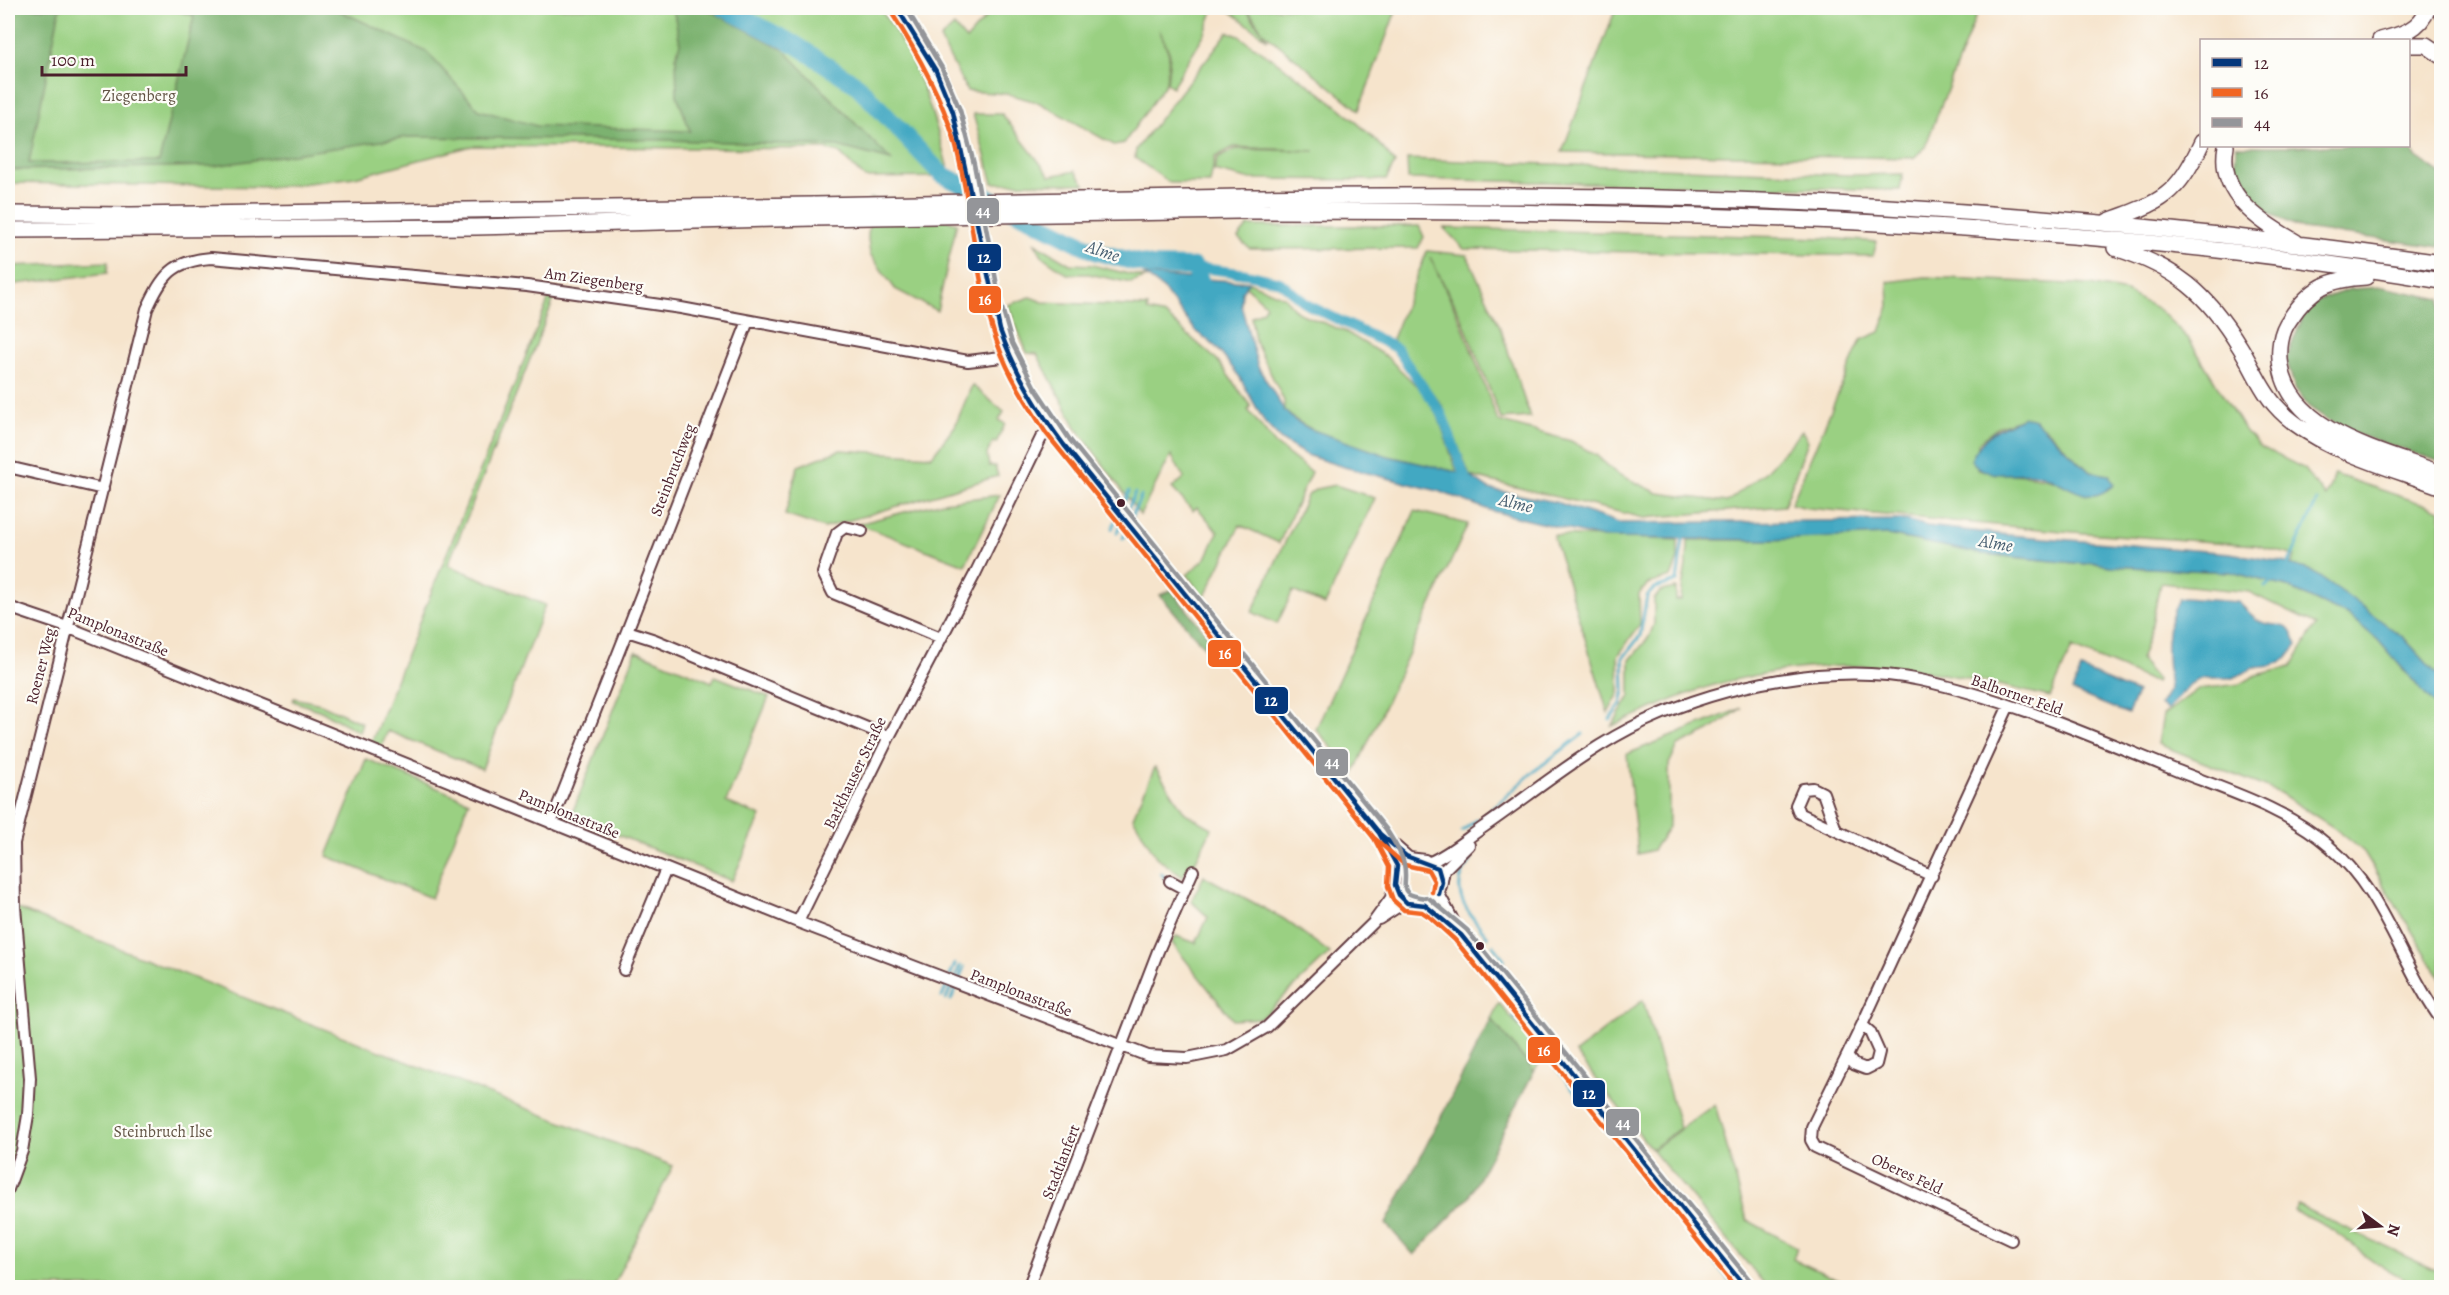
<svg xmlns="http://www.w3.org/2000/svg" width="2449" height="1295" viewBox="0 0 2449 1295" font-family="Alegreya,serif">
	<rect width="100%" height="100%" fill="#fdfcf7"/>
	<filter id="ink" filterUnits="userSpaceOnUse"><feTurbulence type="fractalNoise" baseFrequency=".0167" numOctaves="2"/><feDisplacementMap in="SourceGraphic" scale="12" xChannelSelector="R" yChannelSelector="G"/><feConvolveMatrix kernelMatrix="1 2 1 2 8 2 1 2 1" color-interpolation-filters="sRGB"/></filter>
	<filter id="wash" filterUnits="userSpaceOnUse"><feTurbulence type="fractalNoise" baseFrequency=".008" numOctaves="4" result="noise"/><feDisplacementMap in="SourceGraphic" scale="24" xChannelSelector="R" yChannelSelector="G"/><feGaussianBlur stdDeviation="1.35" result="paint"/><feColorMatrix in="noise" values="0 0 0 0 0 0 0 0 0 0 0 0 0 0 0 0 0 1.4 0 .05"/><feComposite in="paint" operator="in"/></filter>
	<g filter="url(#wash)">
		<rect width="100%" height="100%" fill="#f6e4cc"/>
		<path fill="#9ad082" stroke="#727856" stroke-width="1.5" fill-rule="evenodd" d="M8,8H879C917,56 935,118 950,177L865,178L839,153L825,149L472,146L355,177L277,187L8,183Z
			M994,8H1214L1205,33L1172,87L1167,83L1170,54L1159,29L1169,54L1166,83L1124,143L1114,145L1040,103L1008,94L967,91L940,39L954,26L966,40Z
			M1230,8H1245L1268,40L1230,11Z
			M1247,8H1397L1359,110L1263,32Z
			M1616,8H1979L1925,147L1914,158L1562,152Z
			M1228,32L1239,36C1293,74 1354,110 1395,163L1386,180L1247,179L1214,171L1217,159L1235,149L1315,151L1234,147L1215,157L1210,183H1170L1135,158L1136,149Z
			M973,114H1002L1050,176L1075,171L1085,184L993,183Z
			M1407,159L1850,175L1903,174L1900,190L1408,179Z
			M870,198L957,223L937,311L895,289L870,254L868,239Z
			M1248,226H1419L1424,237L1418,248L1250,249L1238,238Z
			M1444,228L1825,238L1877,242L1873,256L1464,249Z
			M1035,243L1070,264L1092,265L1145,278L1131,283L1089,274H1067L1043,257Z
			M1427,251L1467,255L1500,327L1530,417L1501,419L1463,321L1430,257L1461,322L1498,421L1571,441L1596,455L1616,473L1658,493L1727,502L1765,472L1802,431L1808,441L1784,506L1644,518L1470,476L1443,407L1392,339Z
			M108,262L107,273L8,285V266Z
			M1925,277L2090,285L2126,292L2158,309L2189,339L2243,428L2259,446L2303,468L2326,497L2334,474L2441,510V679L2404,638L2312,571L2291,565L2295,556L2256,545L2085,533L1807,508L1791,504L1861,340L1880,332L1889,306L1888,282ZM2024,417L2046,429L2090,472L2109,475L2074,490C2042,470 2013,478 1978,469V443L1998,427Z
			M1249,282L1284,297L1297,312L1346,332L1387,357L1421,390L1438,416L1457,472C1410,461 1317,444 1284,410V401L1255,341L1251,317L1262,311L1266,305L1245,285Z
			M1030,297L1043,302L1148,307L1147,311L1165,315L1218,361L1251,407L1248,410L1275,444L1311,472L1279,543L1240,525L1204,598L1187,575L1206,558L1218,532L1197,507L1193,511L1172,488L1184,478L1171,455L1140,515L1076,427L1037,354L1027,353L1008,305Z
			M549,298L554,299L448,565L545,605L482,769L388,731L381,747L371,743Z
			M972,385L1004,412L999,420L1005,424L996,443L993,442L987,454L989,466H995L998,476L824,528L785,515L798,466L840,450L932,456L955,426Z
			M1335,485L1375,498L1325,605L1293,591L1277,624L1252,612L1307,496L1316,489Z
			M1000,495L965,565L858,524L943,502Z
			M1415,511L1468,524L1354,773L1316,729Z
			M1553,535L1678,540V559L1671,577L1648,584L1639,594L1640,624L1618,656L1619,693L1608,713Z
			M1848,535H1888L1983,554L2085,564L2090,562L2110,566L2231,572L2287,587L2349,616L2378,640L2441,713V979L2364,852L2336,829L2280,793L2158,744L2163,715L2198,689L2241,684L2256,675L2291,667L2316,625L2249,592L2160,583L2151,629L2140,660L2157,680L2156,683L2072,648L2050,697C1928,667 1838,651 1714,685C1679,695 1645,712 1612,726L1630,696V660L1649,637L1654,624V599L1661,591L1676,588V600H1681C1682,579 1689,561 1688,540H1769Z
			M636,651L712,682L715,676L769,697L726,802L761,816L732,881L571,816Z
			M294,698L321,704L362,723L359,732L321,711L293,701Z
			M1742,708L1709,731L1678,746L1669,764V827L1653,850L1638,854L1627,754Z
			M366,759L469,801L431,898L327,856Z
			M1155,767L1185,813L1212,828L1192,868L1188,867L1183,877L1156,857L1133,817Z
			M1204,876L1284,919L1330,953L1261,1018L1233,1020L1172,943L1176,936L1196,943L1208,917L1191,901Z
			M8,905L673,1166L612,1287H8Z
			M1643,1000L1680,1128L1651,1149L1576,1053Z
			M1499,1003L1544,1056L1534,1071L1491,1019Z
			M1715,1104L1747,1220L1797,1247L1793,1259L1853,1287H1767L1652,1150Z
			M2297,1205L2441,1273V1287C2399,1288 2365,1253 2332,1230C2320,1222 2307,1217 2294,1211Z"/>
		<path fill="#7bb270" stroke="#62684e" stroke-width="1.5" d="M8,8H60L29,163L159,162L194,16L169,8H334L427,52L479,110L537,126L690,131L677,95L676,57L680,43L673,8H705L783,49L891,160L837,146L668,140L408,137L214,166L8,170Z
			M2409,141L2415,156L2441,174V247L2302,229L2257,207L2235,170L2236,146H2408Z
			M2383,287L2441,299V462L2343,430L2308,406L2295,388L2286,359L2306,309L2324,298L2351,289Z
			M1171,590L1214,643L1209,653L1160,595Z
			M1491,1019L1534,1071L1469,1197L1414,1255L1386,1224Z"/>
		<path fill="#42a8c2" stroke="#466476" stroke-width="1.5" d="M1144,275L1249,282L1242,291L1241,305L1258,367L1284,410L1294,420L1310,429L1388,456L1457,472L1470,476L1489,489L1556,502L1619,523L1906,520L1927,526L2009,535L2230,553L2283,562L2312,571L2351,598L2404,638L2441,679V713L2378,640L2349,616L2287,587L2231,572L2110,566L2091,562L2085,564L1983,554L1888,535L1769,540L1602,538L1492,511L1438,491L1344,467L1306,455L1281,440L1265,423L1239,376L1216,347L1195,330L1163,289Z
			M2024,417L2035,420L2090,472L2109,475L2114,485C2107,490 2098,497 2089,495C2070,493 2056,477 2037,474C2014,471 1987,482 1971,460C1982,435 2000,427 2024,417Z
			M2184,598L2238,602C2247,609 2253,620 2264,623C2284,628 2288,620 2297,645L2286,659L2272,666L2253,668L2233,678H2202L2190,684L2167,710L2160,704L2170,688C2166,657 2163,627 2179,599Z
			M2081,669L2137,693L2128,714L2072,691Z"/>
		<g fill="none" stroke-linecap="round" stroke-linejoin="round">
			<path stroke="#42a8c2" stroke-width="3" d="M1120,511L1129,491
				M1125,515L1135,493
				M1129,522L1141,496
				M1112,529L1117,517
				M1117,533L1123,521
				M1123,538L1127,528
				M2288,565L2317,501
				M2265,587L2273,580
				M1610,719L1621,704L1624,690L1623,658L1640,636L1647,596L1655,588L1677,581L1683,539
				M1485,815L1533,772L1583,734
				M1462,831L1478,819
				M1471,860C1469,865 1466,867 1463,872C1451,898 1474,919 1488,937
				M1161,873L1165,878
				M1493,945L1504,959L1501,966
				M950,976L955,964
				M942,997L948,982
				M946,999L960,966
				M951,1000L964,967
				M1514,1016L1540,1048
				M1546,1055L1582,1100
				M1590,1108L1633,1161
				M1639,1169L1734,1286"/>
			<path stroke="#42a8c2" stroke-width="10" d="M1194,267L1247,274L1280,282L1308,305L1396,348L1442,414L1468,485"/>
			<path stroke="#42a8c2" stroke-width="18" d="M724,8L796,45L857,85L941,174L1097,252L1151,266L1194,267L1209,300"/>
		</g>
	</g>
	<g filter="url(#ink)">
		<g fill="none" stroke-linecap="round" stroke-linejoin="round">
			<g stroke="#643d43" stroke-width="14">
				<path id="minor" d="M748,321L627,631L655,640L889,737
					M8,467L103,489
					M862,531L845,527L837,533L823,573L833,593L941,638
					M8,607L67,627L798,922L1148,1056L1187,1058L1227,1050L1267,1027L1373,923L1391,898L1397,870L1375,827L1064,445C1038,411 1013,371 1000,330C979,258 975,183 953,112C941,75 918,40 897,8
					M551,823L627,631
					M1836,830L1823,793L1813,788L1803,789L1796,805L1799,813L1932,876
					M1386,838L1409,858L1425,860L1435,867
					M1430,862C1450,854 1467,838 1485,826C1537,790 1587,748 1645,721C1725,684 1833,662 1920,680C2004,698 2084,733 2163,765C2218,788 2284,806 2329,846C2385,893 2400,964 2442,1021
					M1185,889L1193,871
					M1439,894L1461,935L1497,981L1746,1288
					M1425,905L1437,912L1451,928
					M1379,919L1399,906L1425,905L1436,899L1441,886L1444,870L1469,845
					M798,922L889,737L975,574L1041,438L1052,429
					M624,970L666,869
					M1862,1025L1847,1056L1853,1064L1866,1069L1876,1064L1879,1052L1870,1032L1862,1025L2009,705
					M1847,1056L1812,1127L1811,1140L1815,1147L2011,1240
					M8,1189L22,1151L28,1115L30,1078L15,907L14,843L147,309C163,275 172,261 211,258L527,286L681,308L968,361L1010,356
					M1028,1288L1158,951L1185,889L1170,881"/>
			</g>
			<g stroke="#643d43" stroke-width="18">
				<path id="highway" d="M2440,8L2442,13
					M2380,40C2401,35 2420,30 2428,8
					M2408,45H2426L2442,56
					M2226,146C2217,194 2260,222 2296,242
					M1242,197C1457,195 1673,194 1888,207C2073,218 2258,237 2442,263
					M1239,211C1637,211 2048,215 2442,281
					M8,214L131,215L814,205
					M2108,221C2162,202 2177,196 2202,142
					M8,230L476,227L813,218
					M2115,248C2176,267 2207,293 2240,347C2252,366 2260,388 2275,405C2312,448 2390,467 2442,487
					M2366,277C2329,279 2311,287 2290,319C2280,332 2278,351 2281,367C2292,434 2388,453 2442,474"/>
			</g>
			<use href="#minor" stroke="#fff" stroke-width="10"/>
			<use href="#highway" stroke="#fff" stroke-width="15"/>
			<g stroke="#643d43" stroke-width="18" stroke-linecap="butt">
				<path id="highway-bridge" d="M814,205L1242,197
					M813,218L1239,211"/>
			</g>
			<use href="#highway-bridge" stroke="#fff" stroke-width="15"/>
			<g stroke="#fdfcf7" stroke-width="9">
				<path id="bus-1" d="M897,8L936,71L953,112L1000,330C1015,372 1037,409 1064,445L1380,834L1406,856L1438,868L1442,882L1439,894
					M1378,831L1397,866L1395,885L1399,895L1407,903L1425,905
					M1425,905L1461,935L1746,1288"/>
			</g>
			<g stroke="#fdfcf7" stroke-width="9">
				<path id="bus-2" d="M891,12C917,52 940,93 954,139C973,206 974,279 998,345C1009,376 1028,405 1046,433L1374,838L1389,867L1388,886L1393,900L1404,910L1422,912L1431,918L1455,940L1736,1288
					M1373,837L1405,865L1428,870L1434,881L1432,892"/>
			</g>
			<g stroke="#fdfcf7" stroke-width="9">
				<path id="bus-3" d="M906,8L942,68L960,110L974,164L1000,301L1012,343L1034,386L1070,440L1386,829C1392,839 1402,853 1404,864C1409,886 1394,894 1426,898
					M1430,899L1467,930L1752,1283"/>
			</g>
			<use href="#bus-1" stroke="#05377b" stroke-width="4.5"/>
			<use href="#bus-2" stroke="#f26522" stroke-width="4.5"/>
			<use href="#bus-3" stroke="#949599" stroke-width="4.5"/>
		</g>
	</g>
	<g fill="#4a1f2b" stroke="#fdfcf7" stroke-width="2">
		<circle cx="1121" cy="503" r="5"/>
		<circle cx="1480" cy="946" r="5"/>
	</g>
	<g text-anchor="middle" dominant-baseline="central" stroke-width="4.5" stroke-linejoin="round" paint-order="stroke">
		<g font-size="16" fill="#625445" stroke="#fdfcf7">
			<text x="139" y="96">Ziegenberg</text>
			<text x="163" y="1132">Steinbruch Ilse</text>
		</g>
		<g font-size="16" fill="#4a1f2b" stroke="#fdfcf7">
			<text transform="translate(594 280) rotate(8)">Am Ziegenberg</text>
			<text transform="translate(673 470) rotate(-69)">Steinbruchweg</text>
			<text transform="translate(118 632) rotate(22)">Pamplonastraße</text>
			<text transform="translate(41 666) rotate(-76)">Roener Weg</text>
			<text transform="translate(2017 695) rotate(19)">Balhorner Feld</text>
			<text transform="translate(855 773) rotate(-64)">Barkhauser Straße</text>
			<text transform="translate(569 814) rotate(22)">Pamplonastraße</text>
			<text transform="translate(1021 993) rotate(21)">Pamplonastraße</text>
			<text transform="translate(1061 1162) rotate(-69)">Stadtlanfert</text>
			<text transform="translate(1907 1174) rotate(25)">Oberes Feld</text>
		</g>
		<g font-size="18" font-style="italic" fill="#465d6f" stroke="#fdfcf7">
			<text transform="translate(1103 251) rotate(19)">Alme</text>
			<text transform="translate(1516 503) rotate(14)">Alme</text>
			<text transform="translate(1996 543) rotate(10)">Alme</text>
		</g>
	</g>
	<g stroke="#fdfcf7" stroke-width="2">
		<rect x="966" y="197" width="34" height="28" rx="6" fill="#949599"/>
		<rect x="967" y="243" width="35" height="29" rx="6" fill="#05377b"/>
		<rect x="968" y="285" width="34" height="29" rx="6" fill="#f26522"/>
		<rect x="1207" y="639" width="35" height="29" rx="6" fill="#f26522"/>
		<rect x="1254" y="686" width="35" height="29" rx="6" fill="#05377b"/>
		<rect x="1315" y="748" width="34" height="29" rx="6" fill="#949599"/>
		<rect x="1527" y="1036" width="34" height="28" rx="6" fill="#f26522"/>
		<rect x="1572" y="1079" width="34" height="29" rx="6" fill="#05377b"/>
		<rect x="1605" y="1108" width="35" height="29" rx="6" fill="#949599"/>
	</g>
	<g font-size="16" text-anchor="middle" font-weight="bold" fill="#fff">
		<text x="983" y="217">44</text>
		<text x="984" y="263">12</text>
		<text x="985" y="305">16</text>
		<text x="1225" y="659">16</text>
		<text x="1271" y="706">12</text>
		<text x="1332" y="768">44</text>
		<text x="1544" y="1056">16</text>
		<text x="1589" y="1099">12</text>
		<text x="1623" y="1129">44</text>
	</g>
	<rect width="2449" height="1295" fill="none" stroke="#fdfcf7" stroke-width="30"/>
	<rect x="2200" y="39" width="210" height="108" fill="#fdfcf7" stroke="#b5a4a5" stroke-width="1.5"/>
	<rect x="2212" y="58" width="30" height="9" fill="#05377b" stroke="#b5a4a5" stroke-width="1.5"/>
	<text x="2254" y="69" font-size="18" fill="#4a1f2b">12</text>
	<rect x="2212" y="88" width="30" height="9" fill="#f26522" stroke="#b5a4a5" stroke-width="1.5"/>
	<text x="2254" y="99" font-size="18" fill="#4a1f2b">16</text>
	<rect x="2212" y="118" width="30" height="9" fill="#949599" stroke="#b5a4a5" stroke-width="1.5"/>
	<text x="2254" y="129" font-size="18" fill="#4a1f2b">44</text>
	<g transform="translate(2380 1226) rotate(106)" stroke="#fdfcf7" stroke-width="4.5" paint-order="stroke">
	<path d="M0-4.5L10 22L0 15L-10 22Z" fill="#4a1f2b"/>
	<text y="-9" font-size="16" font-weight="bold" text-anchor="middle" fill="#4a1f2b">N</text>
	</g>
	<path d="M42 66v9h144v-9" fill="none" stroke="#4a1f2b" stroke-width="3"/>
	<text x="51" y="66" font-size="18" fill="#4a1f2b" stroke="#fdfcf7" stroke-width="4.5" paint-order="stroke">100 m</text>
</svg>
